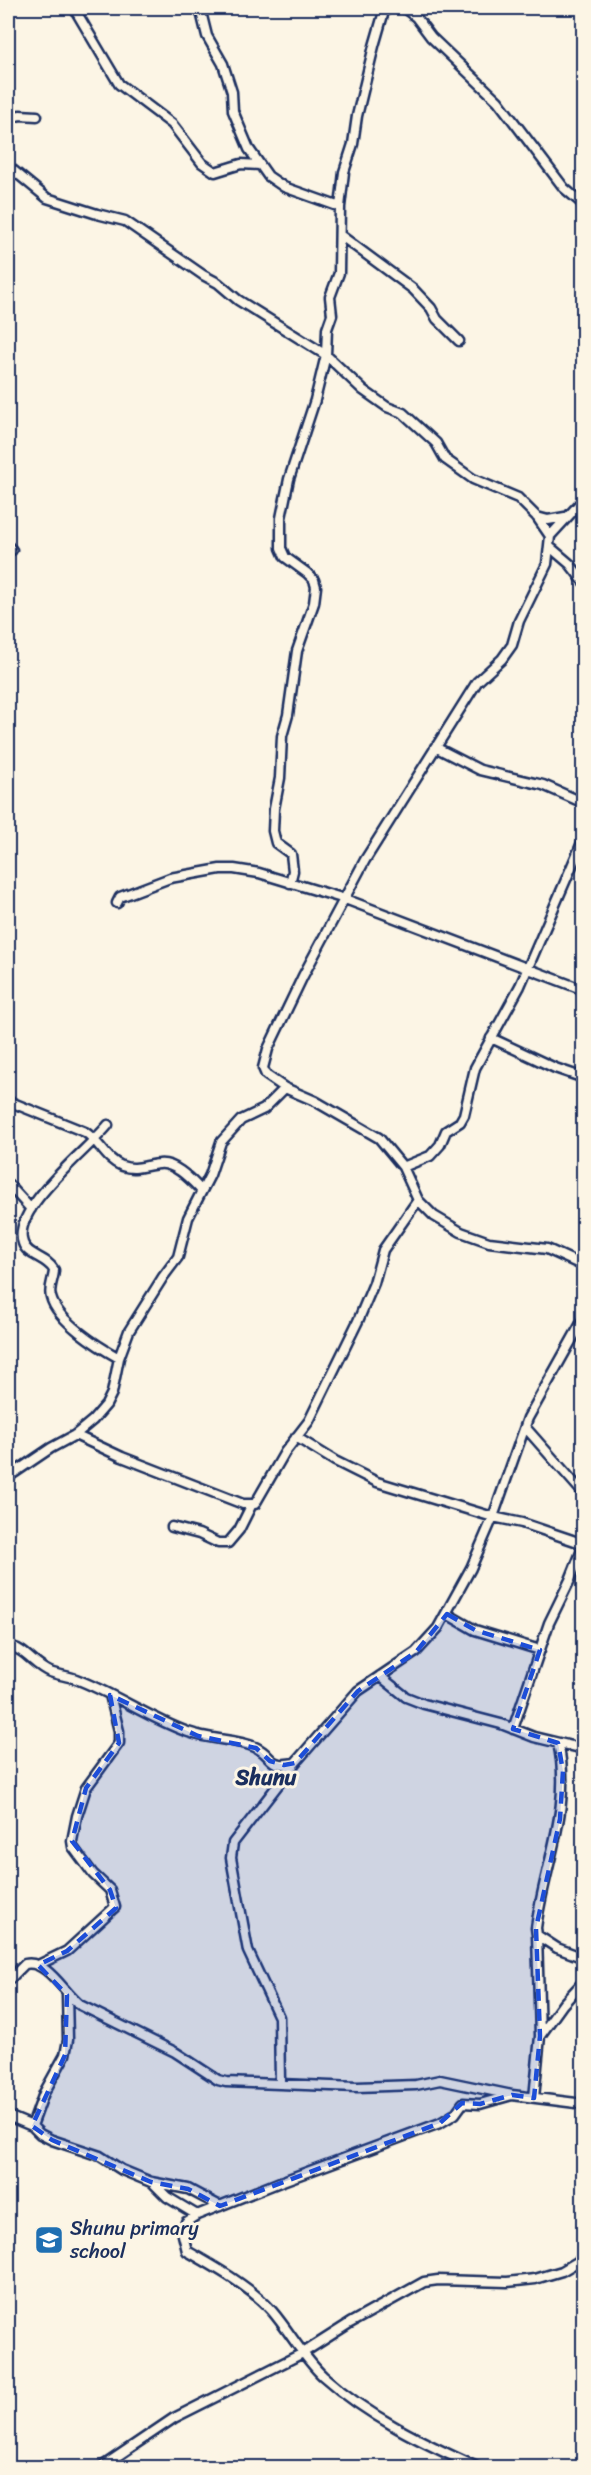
<svg xmlns="http://www.w3.org/2000/svg" width="591" height="2475" viewBox="0 0 591 2475" font-family="Sriracha,sans-serif">
	<rect width="100%" height="100%" fill="#fcf5e5"/>
	<filter id="ink" filterUnits="userSpaceOnUse"><feTurbulence type="fractalNoise" baseFrequency=".0167" numOctaves="2"/><feDisplacementMap in="SourceGraphic" scale="12" xChannelSelector="R" yChannelSelector="G"/><feConvolveMatrix kernelMatrix="1 2 1 2 8 2 1 2 1" color-interpolation-filters="sRGB"/></filter>
	<g filter="url(#ink)">
		<g fill="none" stroke-linecap="round" stroke-linejoin="round">
			<g stroke="#1b2f5e" stroke-width="13">
				<path id="street" d="M74,8L119,84L172,124L202,163L215,172L241,164L260,165
					M200,8L207,36L223,64L232,92L233,111L249,149L268,176L284,187L340,207
					M404,8L416,17L431,37L498,101L564,188L584,205
					M8,119L20,115L37,116
					M8,166L47,198L97,214L125,221L203,275L218,283L238,300L326,355L363,390L387,407L403,413L436,443L445,459L473,479L518,498L537,517L550,536
					M340,235L413,289L431,308L437,319L459,341
					M584,499L550,536L547,564L519,621L512,645L502,659L477,682L365,860L303,976L268,1049L263,1068L266,1075L285,1088L315,1101L379,1138L403,1167L418,1200L434,1216L461,1232L489,1242L547,1249L584,1266
					M537,517L548,520L565,517
					M8,546L12,550
					M550,547L570,564L584,582
					M435,747L480,770L543,785L584,803
					M290,883L293,871L291,854L276,843L273,831L274,809L280,778L282,736L288,715L297,651L314,603L316,587L314,580L307,573L285,557L281,548V518L289,479L315,400L326,355L327,329L332,315L330,297L339,273L340,207L344,172L353,144L357,116L374,46L385,8
					M117,903L120,897L170,878L220,869H234L259,873L345,899L584,990
					M491,1038L555,1068L584,1078
					M8,1101L85,1132C100,1142 106,1160 122,1166C136,1171 145,1165 159,1164C175,1162 191,1180 201,1190
					M108,1125C89,1149 10,1209 23,1243C27,1256 47,1257 54,1270C54,1278 48,1289 51,1297C57,1321 99,1347 119,1358
					M403,1167L430,1156L440,1145L446,1131L460,1122L464,1115L475,1068L520,986L584,838
					M8,1184L31,1209
					M525,1427L584,1494
					M75,1435L122,1457L243,1504H255L285,1452L309,1421L358,1321L374,1283L383,1250L418,1200
					M296,1437L335,1461L377,1482L493,1517L522,1523L584,1544
					M8,1477L51,1448L75,1435L93,1420L106,1405L112,1393L119,1358L129,1331L163,1277L178,1257L188,1218L210,1175L221,1142L241,1120L264,1109L285,1088
					M172,1527L199,1534L218,1543H228L239,1530L251,1506
					M447,1614L475,1630L540,1650
					M8,1646C25,1648 34,1666 50,1672C58,1675 68,1676 76,1679C115,1694 149,1718 188,1732C210,1740 236,1739 255,1747C275,1756 266,1768 295,1763
					M380,1676L406,1697L424,1704L501,1724L534,1737L584,1749
					M513,1729L549,1623L570,1580L584,1545
					M558,1743C573,1807 544,1865 536,1928L537,1935L557,1948L584,1958
					M537,1935L540,2036
					M38,1965L67,1951L115,1907L110,1890L93,1874L73,1847L72,1841L77,1816L86,1788L119,1743V1731L110,1695
					M8,1981L25,1964C47,1959 64,1993 80,2005L175,2052L218,2080L226,2082L357,2087L416,2085L440,2080L512,2095L584,2104
					M280,2082L279,2017L248,1951L231,1858L233,1843L295,1763L358,1691L416,1652L438,1628L471,1568L493,1517L528,1418L584,1318
					M534,2098L540,2036L563,2004L584,1981
					M8,2116L32,2126L40,2134L52,2140L100,2156L122,2170L151,2182L188,2189L220,2206
					M32,2126L44,2093L65,2055L68,2040L67,1995
					M152,2182L167,2197L197,2215
					M100,2468L174,2418L303,2353L350,2323L424,2282L438,2280L507,2282L535,2279L562,2271L584,2258
					M479,2468C423,2443 369,2417 323,2376C303,2357 290,2332 272,2311C251,2287 215,2267 187,2251L183,2235L186,2222L197,2215L280,2182L440,2123L455,2114L463,2103L480,2104L512,2095"/>
			</g>
			<use href="#street" stroke="#fcf5e5" stroke-width="8"/>
		</g>
	</g>
	<path fill="#1d4ed8" fill-opacity="0.2" stroke="#1d4ed8" stroke-width="4.5" stroke-dasharray="12 8" stroke-linejoin="round" d="M447,1614L475,1630L540,1650L513,1729L558,1743L563,1771L560,1819L536,1928L540,2036L534,2098L512,2095L480,2104L462,2103L440,2123L220,2206L188,2189L151,2182L52,2140L32,2126L65,2055L67,1995L38,1965L67,1951L116,1908L110,1890L72,1841L86,1788L119,1743L110,1695L198,1736L256,1748L270,1761L284,1765L295,1763L358,1691L416,1652Z"/>
	<defs>
		<g id="school-square" transform="scale(1.5)"><rect x="-9" y="-9" width="18" height="18" rx="4" fill="#1f6fb2" stroke="#fcf5e5"/><path d="M0-5L7-2L0 1L-7-2ZM-4 1L0 2.5L4 1V4Q0 6-4 4Z" fill="#fff"/></g>
	</defs>
	<g fill-rule="evenodd">
		<use href="#school-square" x="49" y="2240"/>
	</g>
	<g text-anchor="middle" dominant-baseline="central" stroke-width="6" stroke-linejoin="round" paint-order="stroke">
		<g font-size="20" fill="#1b2f5e" stroke="#fcf5e5" text-anchor="start">
			<text x="70" y="2228">Shunu primary<tspan x="70" dy="23">school</tspan></text>
		</g>
		<g font-size="22" font-weight="bold" fill="#1b2f5e" stroke="#fcf5e5">
			<text x="266" y="1777">Shunu</text>
		</g>
	</g>
	<rect width="591" height="2475" fill="none" stroke="#fcf5e5" stroke-width="30"/>
	<rect x="15" y="15" width="561" height="2445" fill="none" stroke="#1b2f5e" stroke-width="2" filter="url(#ink)"/>
</svg>
